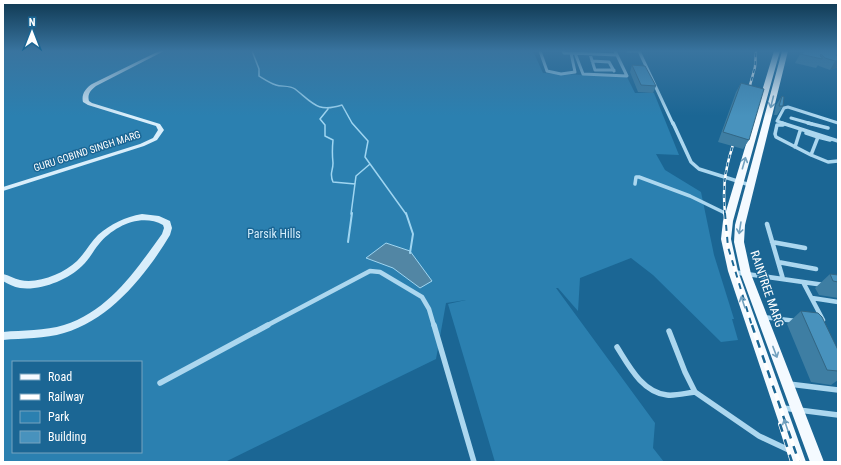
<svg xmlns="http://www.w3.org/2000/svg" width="841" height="465" viewBox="0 0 841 465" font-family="'Roboto Condensed',sans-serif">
	<rect width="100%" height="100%" fill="#1b6694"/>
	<path fill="#2b80b0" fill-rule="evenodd" d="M3,51H533L543,73L627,77L635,93H654L679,155L656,154L665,170L701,192L714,255L734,319H732L738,340L721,342L653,275L631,258L580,278L578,311L558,288H556L655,423L653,448L664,462H495L448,304L466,300L446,303L436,359L225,462H3ZM13,362H141V452H13Z"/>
	<path fill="#5286a4" stroke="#9fd5f1" d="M386,243L410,251L432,281L420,288L393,268L366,258Z"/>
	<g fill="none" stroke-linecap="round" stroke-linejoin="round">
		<path stroke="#9fd5f1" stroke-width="1.5" d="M252,51L259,69V76C264,79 270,83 276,85C281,87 290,85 295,89C313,103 317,113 342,105L352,123L368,141L365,157L406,214
			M328,109L320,119L325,125V136L333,140C332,150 332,154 333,163C333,172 329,173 333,182L355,184
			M351,214L356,176L370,164"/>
		<path stroke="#9fd5f1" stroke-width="2" d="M406,213L413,234L410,253
			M348,242L352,213"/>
		<path stroke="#acd7ef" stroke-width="3" d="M540,51L547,71L561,74L575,72L571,53L617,55
			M563,51L564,53H571
			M628,51H639
			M639,51L673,124
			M575,53L583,74L627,76L615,51
			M590,54L595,70H614
			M592,61L609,62L614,71
			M791,118L812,124
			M785,124L777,121L784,108L788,107L838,123"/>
		<path stroke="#acd7ef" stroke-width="3.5" d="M673,123L691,162L699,169L750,185
			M782,123L838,141
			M808,123L828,128
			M783,125H777L775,134L776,137L811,155
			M806,133L818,137
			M830,140L818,137L811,155L828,162L838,161
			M795,147L800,131
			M635,184L636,177H639L690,196L727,214"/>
		<path stroke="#acd7ef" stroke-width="4.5" d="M725,213L730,215
			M767,224L783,279
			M772,242L805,248
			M778,262L816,269
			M733,272L824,285
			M803,282L823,320
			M812,298L838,302
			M763,317L796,321
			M266,326L370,271L380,272L422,297L429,309L434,326"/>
		<path stroke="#acd7ef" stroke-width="5.5" d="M434,325L474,462
			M669,331L685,372L695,392L759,436L791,451
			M617,347C629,366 642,392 667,395C676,396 686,393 695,392
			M160,383L268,325
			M789,384L838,390
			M783,408L838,415"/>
		<path fill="#d9eefb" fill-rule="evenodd" d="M159,51H164L96,86C91,90 87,94 89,101L92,103L160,124L164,130L157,140L144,146L3,191V187L140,144L153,138L158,130L156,126L88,105L83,102C81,94 86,88 92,84Z
			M142,214L159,216L170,221L172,228L170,235C146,275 110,320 64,333C45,339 23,338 3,340V332C23,330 45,331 64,325C109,311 136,270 162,234L164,228L163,225C141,213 114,226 99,244C93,251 89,260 82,266C68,280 40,291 20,288C14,287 8,284 3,281V274C9,275 14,279 20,280C38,284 63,274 77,261C85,253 90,243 98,235C111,224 125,217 142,214Z"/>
		<path fill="#f4faff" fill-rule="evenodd" d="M774,51H780L733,221L731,239L738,271L806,462H792L728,271L721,239L723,221Z
			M782,51H788L745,225L744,242L751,274L824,462H810L741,274L734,242L735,225Z"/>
		<g stroke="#fff" stroke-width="2.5">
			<path id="rail-far2" d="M747,96L755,67L756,51
				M725,214C722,184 726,164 736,136"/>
		</g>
		<g stroke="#fff" stroke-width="3.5">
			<path id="rail-far1" d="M725,213L728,247L752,326"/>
		</g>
		<g stroke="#fff" stroke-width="4">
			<path id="rail" d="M752,325L799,462
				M780,424L792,462"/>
		</g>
		<use href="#rail-far2" stroke="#1b6694" stroke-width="1.5" stroke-dasharray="4" stroke-linecap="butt"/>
		<use href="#rail-far1" stroke="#1b6694" stroke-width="2" stroke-dasharray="6" stroke-linecap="butt"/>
		<use href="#rail" stroke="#1b6694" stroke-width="2.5" stroke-dasharray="8" stroke-linecap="butt"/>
	</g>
	<path fill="#3e7ea3" d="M838,51V67L830,70L819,66L818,65L816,68L795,63L800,54L812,52Z
		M632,65L656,86L653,93L638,92L630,72Z
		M741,83L749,140L743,149L718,142L736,92Z
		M782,96L783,106L777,115H774L776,105Z
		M830,274L838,275V298L819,295L815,288Z
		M801,311L838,350V380L831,385L811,382L787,324Z"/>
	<path fill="#326684" d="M838,51V67L830,70L835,61L832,60Z"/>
	<path fill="#4892bd" stroke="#326684" d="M807,51L812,52L818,51H838V55H836L838,56V60L835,61L825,58L821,54L820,56L822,57V59L800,54Z
		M632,65L645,66L656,86L641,85Z
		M741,83L764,89L749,140L723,132Z
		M782,96L784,97L783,106H779Z
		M830,274L838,275V282L833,281Z
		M801,311L818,313L822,317L838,350V371L827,370Z"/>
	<defs><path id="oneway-shaft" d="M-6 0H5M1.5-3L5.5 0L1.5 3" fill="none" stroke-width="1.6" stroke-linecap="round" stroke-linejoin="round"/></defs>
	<g stroke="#72a1bf">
		<use href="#oneway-shaft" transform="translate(772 102) rotate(104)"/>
		<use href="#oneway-shaft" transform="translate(744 163) rotate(-74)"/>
		<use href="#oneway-shaft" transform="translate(740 228) rotate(99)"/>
		<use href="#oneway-shaft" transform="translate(743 302) rotate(-109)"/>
		<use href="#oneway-shaft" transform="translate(775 352) rotate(69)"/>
		<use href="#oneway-shaft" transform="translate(786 425) rotate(-109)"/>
	</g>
	<linearGradient id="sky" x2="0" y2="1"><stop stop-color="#0f3851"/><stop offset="0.44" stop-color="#39749f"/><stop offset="1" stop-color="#39749f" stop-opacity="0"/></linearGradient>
	<rect width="841" height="116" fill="url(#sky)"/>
	<g text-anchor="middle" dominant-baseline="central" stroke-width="3" stroke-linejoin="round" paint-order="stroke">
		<g font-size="10" fill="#fff" stroke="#1b6694">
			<text transform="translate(87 151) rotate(-18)">GURU GOBIND SINGH MARG</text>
		</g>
		<g font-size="12" fill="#d2ecfb" stroke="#1b6694">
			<text x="274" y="234">Parsik Hills</text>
		</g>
		<g font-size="12" fill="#fff" stroke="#1b6694">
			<text transform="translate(767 289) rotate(71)">RAINTREE MARG</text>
		</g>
	</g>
	<rect width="841" height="465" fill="none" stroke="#ffffff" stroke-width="8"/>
	<rect x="12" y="361" width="130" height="92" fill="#1b6694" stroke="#76a3bf"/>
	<rect x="20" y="374" width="20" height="6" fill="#f4faff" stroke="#76a3bf"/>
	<text x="48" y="381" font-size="12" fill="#ffffff">Road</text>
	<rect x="20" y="394" width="20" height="6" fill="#ffffff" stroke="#76a3bf"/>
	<text x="48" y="401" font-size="12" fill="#ffffff">Railway</text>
	<rect x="20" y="411" width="20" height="12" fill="#2b80b0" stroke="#76a3bf"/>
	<text x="48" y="421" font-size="12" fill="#ffffff">Park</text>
	<rect x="20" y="431" width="20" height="12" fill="#4892bd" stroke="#76a3bf"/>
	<text x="48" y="441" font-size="12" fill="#ffffff">Building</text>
	<g transform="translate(32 32)" stroke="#1b6694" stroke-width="3" paint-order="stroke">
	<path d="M0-3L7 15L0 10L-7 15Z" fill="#ffffff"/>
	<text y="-6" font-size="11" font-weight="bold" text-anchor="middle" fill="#ffffff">N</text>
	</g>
</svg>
